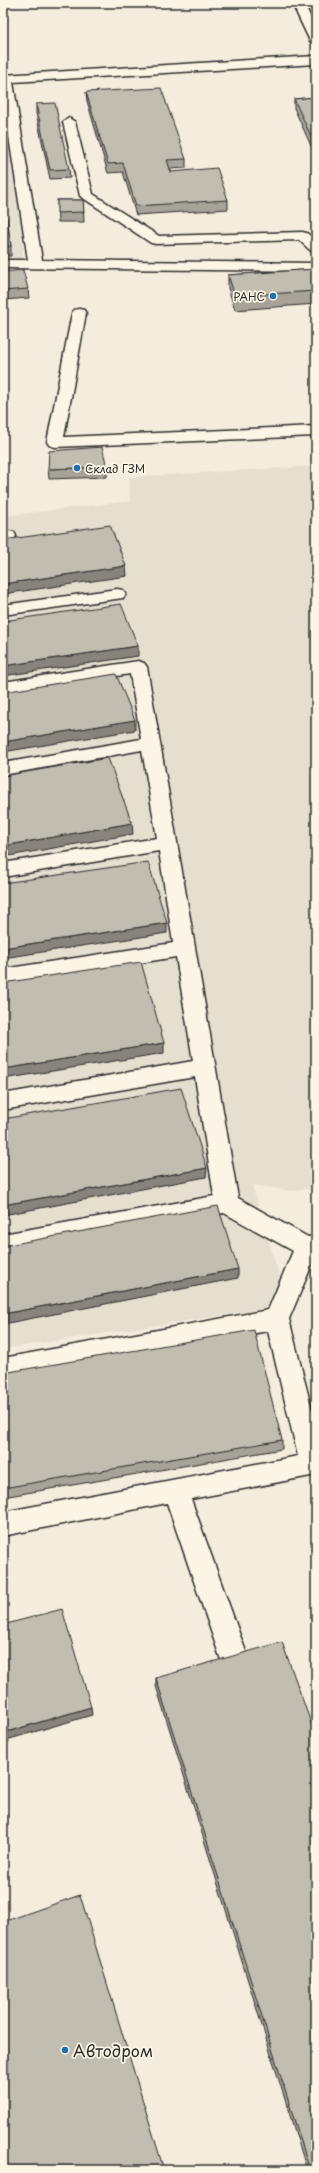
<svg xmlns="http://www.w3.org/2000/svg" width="319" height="2173" viewBox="0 0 319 2173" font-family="'Playpen Sans',sans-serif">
	<rect width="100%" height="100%" fill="#f4edde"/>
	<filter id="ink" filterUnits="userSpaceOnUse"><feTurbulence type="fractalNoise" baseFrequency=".025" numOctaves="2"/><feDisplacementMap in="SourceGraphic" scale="8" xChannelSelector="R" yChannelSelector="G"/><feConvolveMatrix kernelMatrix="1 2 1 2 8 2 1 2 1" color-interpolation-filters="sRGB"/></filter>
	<g filter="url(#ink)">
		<path fill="#e5dfd0" d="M3,97H14L24,268L3,271Z
			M316,466V1188L291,1191L252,1185L288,1305L3,1349V516L130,501L129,477Z"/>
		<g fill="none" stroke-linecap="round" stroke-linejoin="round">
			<g stroke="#2b2b2b" stroke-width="3">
				<path id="service" d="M292,3H304L316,29V45L310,41Z
					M316,56V64L13,82L42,260L316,263V271L3,268V260H28L3,98V75Z
					M69,118L75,122L93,194L159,236L302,232L307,233L316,241V252L311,251L299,240L156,244L151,243L80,196L63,122Z
					M79,309L84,310L86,313L64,437L316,426V436L55,447L49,445L47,442L72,313L74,310Z
					M8,531L14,532L16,536L14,540L3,542V532Z
					M117,589L123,590L126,594L123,598L3,615V605Z
					M138,661L144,663L147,667L238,1198L308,1237L316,1235V1255L289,1319L316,1426V1475L191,1499L250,1663L246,1672L236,1676L226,1672L222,1663L167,1503L3,1536V1512L298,1456L268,1331L3,1378V1358L268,1310L293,1251L224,1213L3,1252V1234L214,1196L195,1077L3,1110V1094L193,1061L176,957L3,985V969L173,943L159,851L3,877V863L157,838L142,750L3,775V763L141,739L130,674L3,694V682Z"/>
			</g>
			<use href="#service" fill="#fcf5e5" fill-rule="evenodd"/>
		</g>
		<path fill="#a7a398" stroke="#2b2b2b" d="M86,92L186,159V168L170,169L171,172L228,200V209L136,215L123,172L108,173L87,101Z
			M316,97V157L294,108V99Z
			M36,104L69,169L70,178L50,179L36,113Z
			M3,193L11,246V256H3Z
			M57,200H83L84,222H58Z
			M316,269V304L235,310L228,288V275Z
			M3,272L28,289L29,298L3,300Z
			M107,467V477L49,479L48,469Z
			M3,1373L282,1440V1449L3,1497Z
			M156,1678L316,2170H307L156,1686Z"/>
		<path fill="#88847c" stroke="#2b2b2b" d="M126,566L127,576L3,594V584Z
			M138,646V656L3,676V666Z
			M135,720V730L3,752V742Z
			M132,823L133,834L3,857V846Z
			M167,923V933L3,958V948Z
			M164,1043V1053L3,1079V1069Z
			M207,1168L206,1177L3,1215V1205Z
			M238,1269V1278L3,1324V1314Z
			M91,1707L92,1715L3,1741V1733Z"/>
		<path fill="#c2bdb1" stroke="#2b2b2b" d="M161,88L186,159L167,160L171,172L217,168L228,200L136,206L123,163L108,164L86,92Z
			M316,97V147L294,99Z
			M55,103L69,169L50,170L36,104Z
			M3,193L11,246L3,247Z
			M57,200H83L84,212L57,213Z
			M316,269V291L235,296L228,275Z
			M23,270L28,289L3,291V272Z
			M102,447L107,467L48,469L49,451Z
			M110,525L126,566L3,584V540Z
			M121,604L138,646L3,666V621Z
			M116,674L135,720L3,742V692Z
			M108,758L132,823L3,846V776Z
			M148,862L167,923L3,948V883Z
			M141,962L164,1043L3,1069V983Z
			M181,1088L207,1168L3,1205V1119Z
			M218,1206L238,1269L3,1314V1246Z
			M254,1330L282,1440L3,1488V1373Z
			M62,1609L91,1707L3,1733V1625Z
			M282,1642L316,1737V2170H310L156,1678Z
			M80,1895L164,2170H3V1922Z"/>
	</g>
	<g fill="#1f6fb2" stroke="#fcf5e5" stroke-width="1.5">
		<circle cx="273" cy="296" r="4"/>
		<circle cx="77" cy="468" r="4"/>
		<circle cx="65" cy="2050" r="4"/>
	</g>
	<g text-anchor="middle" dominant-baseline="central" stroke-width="3.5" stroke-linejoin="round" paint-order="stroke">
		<g font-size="11" fill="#2b2b2b" stroke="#fcf5e5" text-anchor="end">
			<text x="265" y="296">РАНС</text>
			<text x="85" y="468" text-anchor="start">Склад ГЗМ</text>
		</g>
		<g font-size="16" fill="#2b2b2b" stroke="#fcf5e5" text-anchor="start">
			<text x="73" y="2050">Автодром</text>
		</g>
	</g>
	<rect width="319" height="2173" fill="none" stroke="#fcf5e5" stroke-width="16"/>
	<rect x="8" y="8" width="303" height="2157" fill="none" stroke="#2b2b2b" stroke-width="1.5" filter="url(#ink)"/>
</svg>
